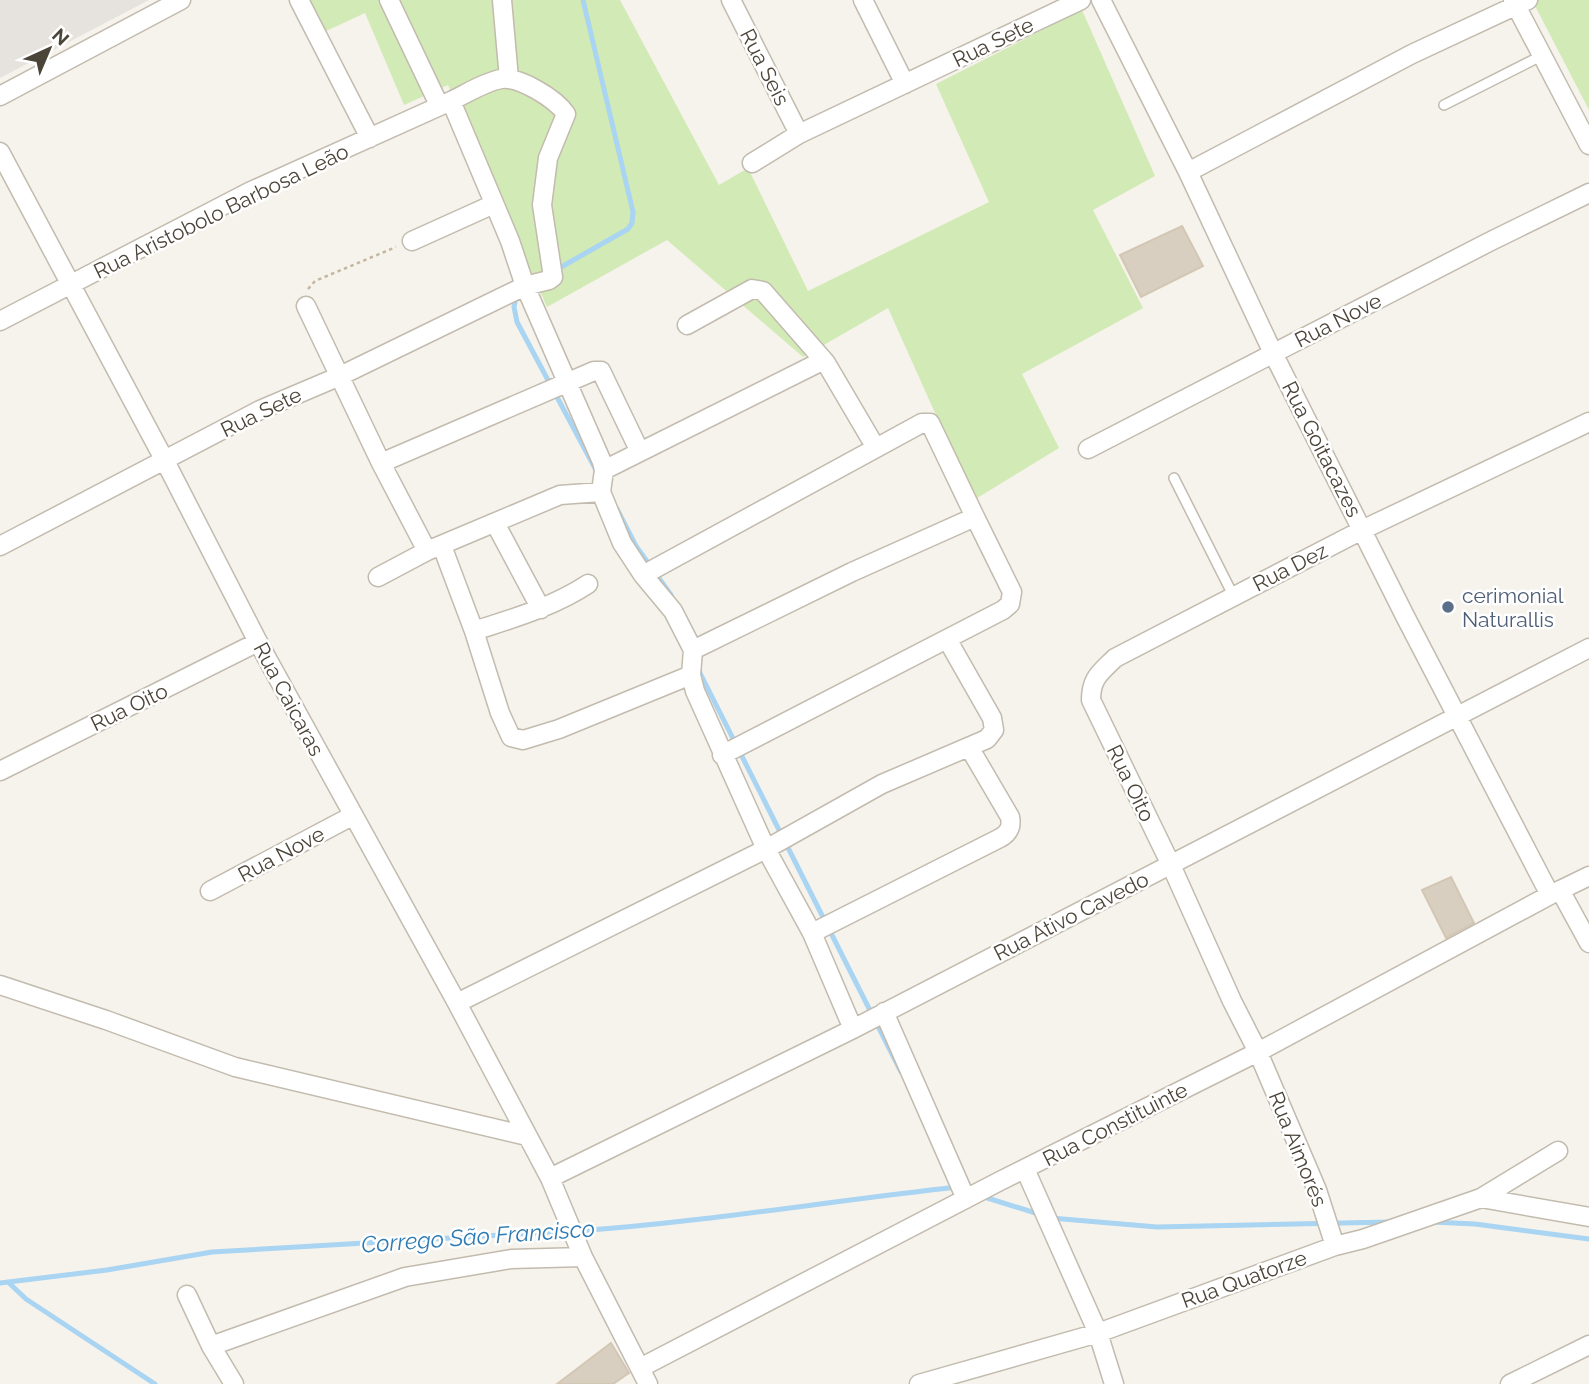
<svg xmlns="http://www.w3.org/2000/svg" width="1589" height="1384" viewBox="0 0 1589 1384" font-family="Raleway,sans-serif">
	<rect width="100%" height="100%" fill="#f6f3ec"/>
	<path fill="#e6e2dd" d="M0,0H149L0,78Z"/>
	<path fill="#d2eab5" d="M289,0H620L719,185L748,168L808,291L989,202L936,84L1082,10L1155,176L1093,210L1143,308L1022,374L1059,448L974,500L888,308L803,357L667,240L547,307L448,85L404,105L365,13L309,39Z
		M1532,0H1589V110Z"/>
	<g fill="none" stroke-linecap="round" stroke-linejoin="round">
		<path stroke="#a9d4f2" stroke-width="5" d="M556,270L628,229L632,223L633,212L583,0
			M516,296L514,307L517,322L597,472
			M617,509L636,546L671,595
			M699,668L700,673L901,1072
			M981,1196L1042,1215
			M1051,1218L1157,1227L1391,1222
			M1432,1222L1475,1224L1589,1239
			M577,1231C704,1222 830,1201 957,1187
			M8,1282L26,1299L155,1384
			M0,1283L107,1270L212,1252L568,1231"/>
	</g>
	<path fill="#d8cfc1" stroke="#d3c7b4" stroke-width="2" d="M1182,226L1203,266L1141,297L1120,255Z
		M1451,877L1474,923L1446,938L1422,890Z
		M611,1343L629,1373L613,1384H557Z"/>
	<g fill="none" stroke-linecap="round" stroke-linejoin="round">
		<g stroke="#c2bbae" stroke-width="12">
			<path id="lane" d="M1444,105L1543,55
				M1174,478L1233,595"/>
		</g>
		<g stroke="#c2bbae" stroke-width="21">
			<path id="street" d="M299,0L370,138
				M389,0L439,105
				M502,0L509,79
				M731,0L799,134
				M863,0L905,84
				M1101,0L1188,172L1273,353L1406,618L1550,895
				M1513,0L1589,145
				M0,96L181,0
				M0,152L165,461L258,642L457,1003L550,1178L583,1257L648,1384
				M752,163L799,134L1081,0
				M1188,172L1412,54L1528,0
				M412,241L494,204
				M306,306L381,463L427,551
				M0,321L249,192L451,101L510,241L525,286L602,462L604,470L601,492
				M687,325L752,289L763,291L826,363
				M1088,449L1489,242L1589,193
				M381,463L594,371H601L640,452
				M604,470L818,363H826L876,448
				M495,523L541,609
				M0,546L260,410L340,376L525,286L549,280L553,277L542,205L548,158L566,114C556,99 519,76 501,79C484,82 466,94 451,101
				M442,546L474,631L500,713L511,737L523,740L559,729L691,675
				M643,575L922,423H930L975,517
				M378,577L427,551L560,495L601,492L622,543L643,575L673,611L693,650L691,675L695,691L766,849L812,933L853,1029
				M474,631C514,618 553,607 588,584
				M693,650L852,572L975,517L1012,592L1010,604L1003,610L722,755
				M0,771L258,642
				M1560,890L1589,943
				M210,891L352,816
				M812,933L1000,838C1009,833 1012,827 1010,817L969,747
				M0,985L106,1020L235,1067L527,1136
				M457,1003L766,849L882,784L987,739L994,730L992,718L947,639
				M884,1012L966,1199
				M1025,1169L1098,1333L1114,1384
				M550,1178L853,1029L1589,648
				M1481,1198L1589,1217
				M1335,1246L1317,1190L1258,1052L1232,1001L1171,865L1091,700C1091,678 1100,673 1115,658L1364,529L1589,422
				M187,1295L211,1346L234,1384
				M211,1346L405,1277L511,1259L583,1257
				M640,1368L1000,1181L1258,1052L1550,895L1589,876
				M919,1384L1098,1333L1335,1246L1363,1239L1481,1198L1558,1151
				M1510,1384L1589,1345"/>
		</g>
		<path stroke="#c4b79f" stroke-width="2.5" stroke-dasharray="3.5 3.5" stroke-linecap="butt" d="M308,289L315,281L396,247"/>
		<use href="#lane" stroke="#fff" stroke-width="9"/>
		<use href="#street" stroke="#fff" stroke-width="18"/>
	</g>
	<circle fill="#5c6f8a" stroke="#fff" stroke-width="2.5" cx="1448" cy="607" r="7"/>
	<g text-anchor="middle" dominant-baseline="central" stroke-width="5" stroke-linejoin="round" paint-order="stroke">
		<g font-size="21" fill="#4b4439" stroke="#fff">
			<text transform="translate(993 42) rotate(-26)">Rua Sete</text>
			<text transform="translate(765 67) rotate(63)">Rua Seis</text>
			<text transform="translate(221 211) rotate(-26)">Rua Aristobolo Barbosa Leão</text>
			<text transform="translate(1338 320) rotate(-27)">Rua Nove</text>
			<text transform="translate(261 412) rotate(-26)">Rua Sete</text>
			<text transform="translate(1322 449) rotate(63)">Rua Goitacazes</text>
			<text transform="translate(1290 567) rotate(-27)">Rua Dez</text>
			<text transform="translate(289 699) rotate(62)">Rua Caicaras</text>
			<text transform="translate(129 707) rotate(-26)">Rua Oito</text>
			<text transform="translate(1131 783) rotate(64)">Rua Oito</text>
			<text transform="translate(281 854) rotate(-28)">Rua Nove</text>
			<text transform="translate(1071 916) rotate(-27)">Rua Ativo Cavedo</text>
			<text transform="translate(1115 1124) rotate(-27)">Rua Constituinte</text>
			<text transform="translate(1298 1149) rotate(68)">Rua Aimorés</text>
			<text transform="translate(1244 1279) rotate(-20)">Rua Quatorze</text>
		</g>
		<g font-size="21" fill="#4e5e75" stroke="#fff" text-anchor="start">
			<text x="1462" y="595">cerimonial<tspan x="1462" dy="24">Naturallis</tspan></text>
		</g>
		<g font-size="23" font-style="italic" fill="#2e7ab2" stroke="#fff">
			<text transform="translate(478 1236) rotate(-4)">Corrego São Francisco</text>
		</g>
	</g>
	<g transform="translate(49 49) rotate(44)" stroke="#ffffff" stroke-width="5" paint-order="stroke">
	<path d="M0-5L12 26L0 18L-12 26Z" fill="#4b4439"/>
	<text y="-10" font-size="19" font-weight="bold" text-anchor="middle" fill="#4b4439">N</text>
	</g>
</svg>
